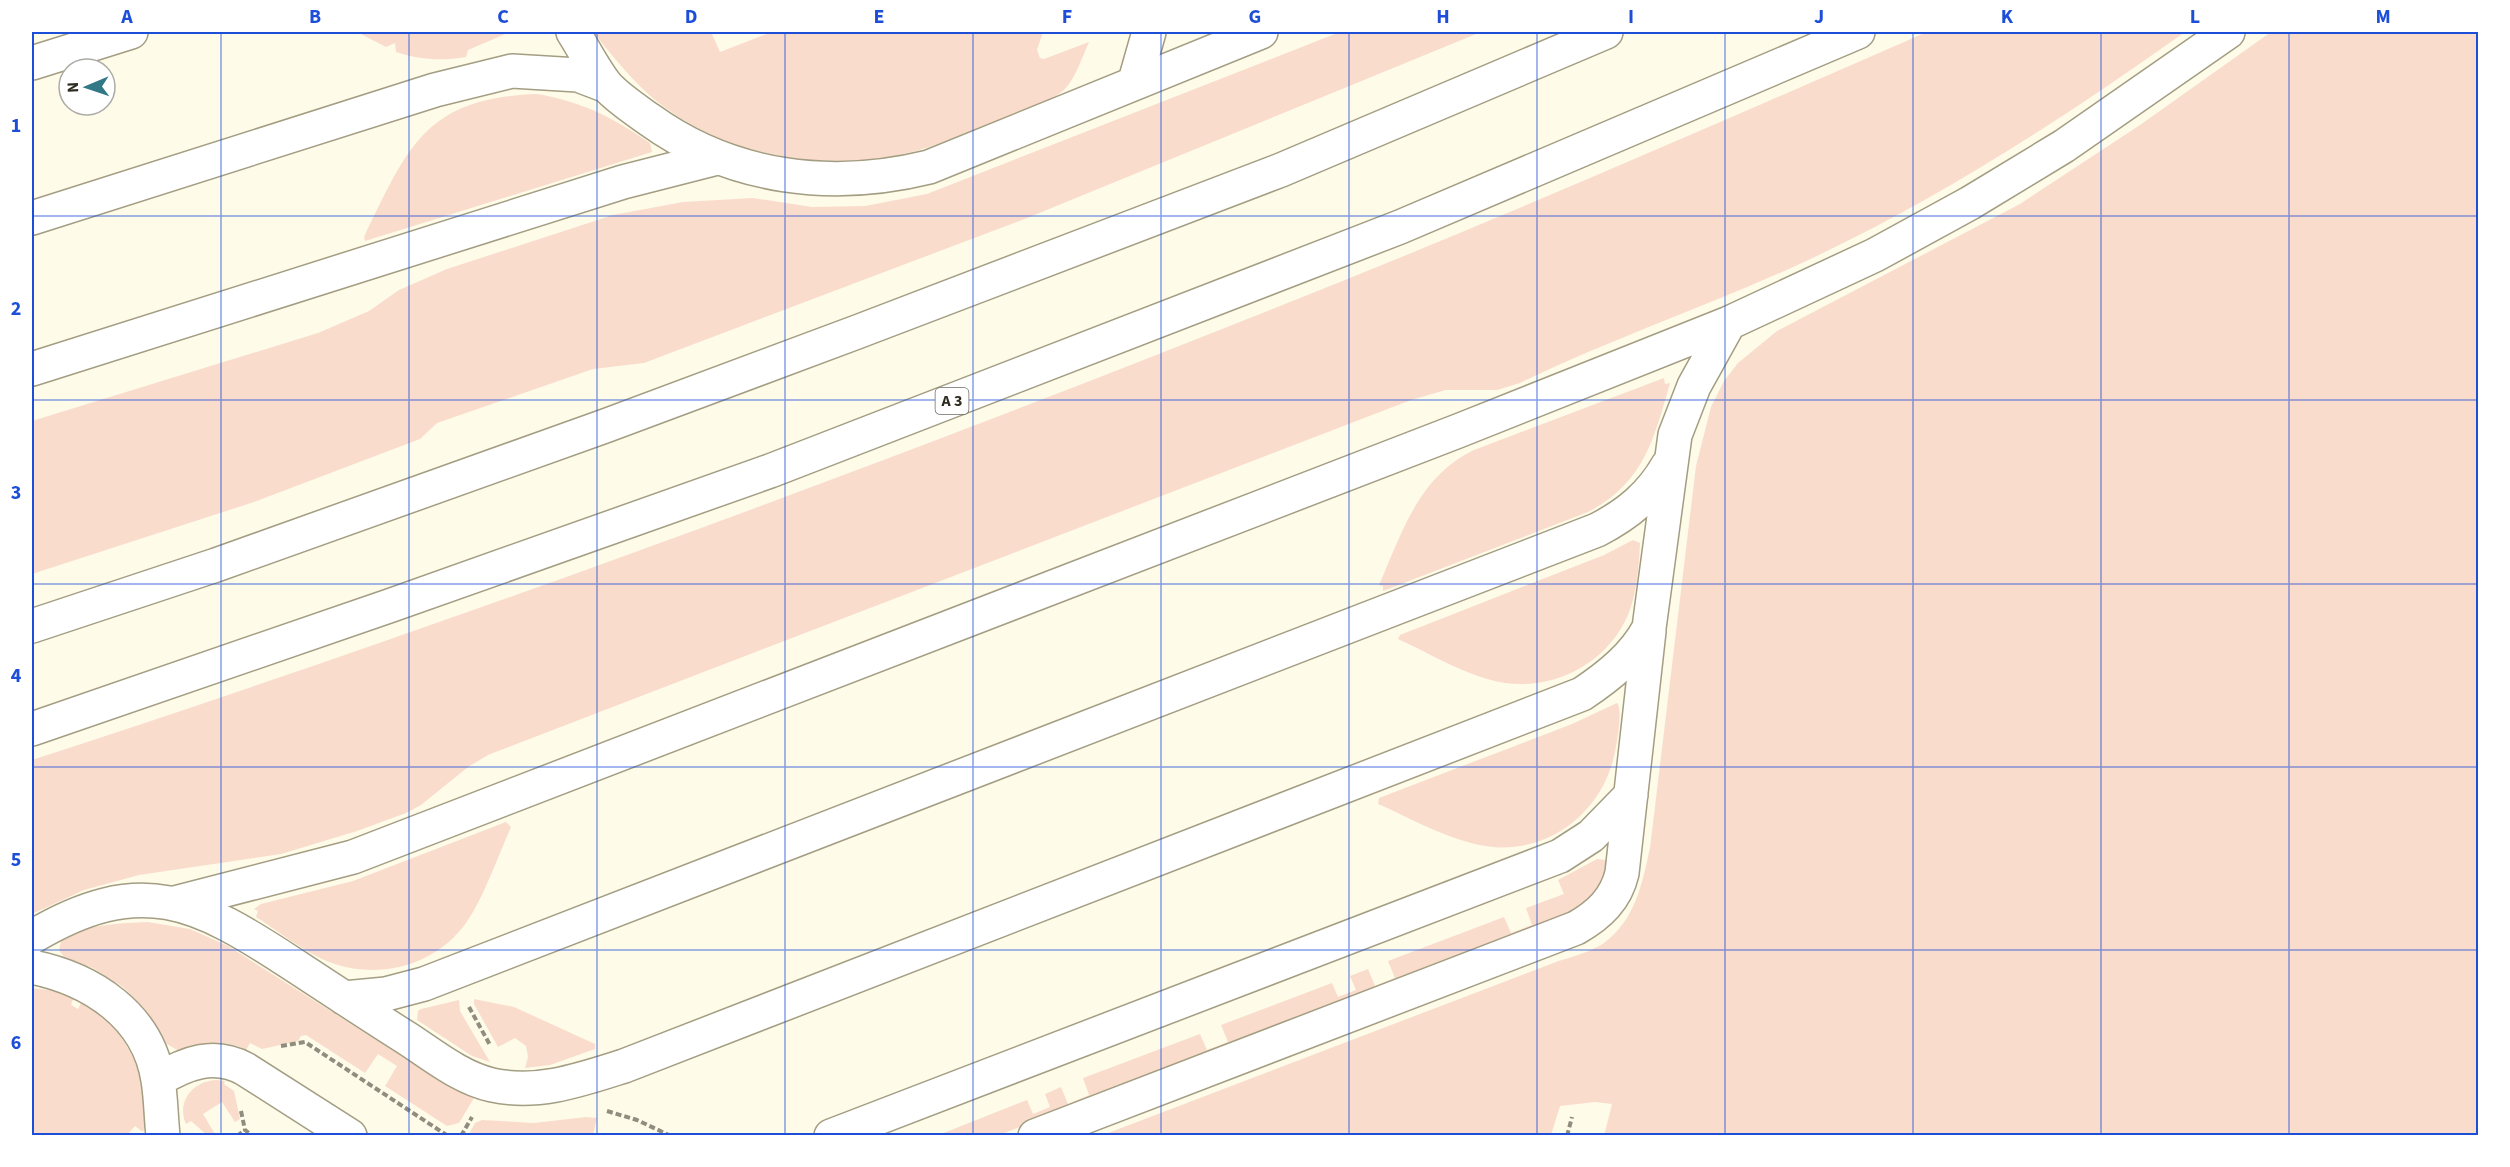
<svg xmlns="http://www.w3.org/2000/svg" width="2510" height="1167" viewBox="0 0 2510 1167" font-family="'Source Sans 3',sans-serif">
	<rect width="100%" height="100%" fill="#fefbe9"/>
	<path fill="#fadccc" d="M357,32H510L468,50L466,57C442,61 420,60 396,52L395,43L386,47Z
		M593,32H711L720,52L772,32H1043L1037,50L1040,58L1044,59L1089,42C1082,57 1076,78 1064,90C1049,104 1001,118 981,127C958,136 936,146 912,152C822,174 718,156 647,93C627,74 610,53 593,32Z
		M1340,32H1481L1027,218L644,363L593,369L437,423L420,439L254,502L32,574V421L318,333L369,311L399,290L447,269L613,215L683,202L753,198L812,207L865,206L927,194Z
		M1927,32H2185C2064,118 1939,199 1804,262C1711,305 1613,338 1520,383L1497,390H1446L1411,400L488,755L468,767L421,805L406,813L357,831L281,854L139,875L84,890L32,914V760C474,616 913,454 1345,280C1541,201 1734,116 1927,32Z
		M2271,32H2478V1135L1604,1136L1612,1104L1595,1102L1560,1106L1551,1135H1103L1556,962C1571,957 1591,952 1604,943C1636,919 1642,883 1650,848L1696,466L1711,407L1724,381L1738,363L1777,331L2020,204L2140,125Z
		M537,94C583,102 612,117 650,143L652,152L365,241L364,237C408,147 425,98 537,94Z
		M1664,378L1665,384L1670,383C1654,439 1644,483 1588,512L1383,591V586L1379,585C1402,533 1418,477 1474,450Z
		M1633,540L1640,543C1639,566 1637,593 1628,615C1607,663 1556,690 1505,683C1468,677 1431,654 1398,639L1400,635L1604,555Z
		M1617,703C1623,709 1617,742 1615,752C1602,818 1538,862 1471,843C1439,835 1408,817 1378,804L1379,798L1572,724Z
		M506,822L511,827C497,858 485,895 466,923C434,968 372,982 322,959C299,948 278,931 256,917L258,911L254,909L261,904L353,881Z
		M1597,859L1605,860L1610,865L1597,898L1559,921L999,1135L936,1136L1027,1100L1033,1114L1050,1107L1045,1094L1061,1087L1068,1104L1089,1095L1083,1078L1200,1034L1207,1050L1228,1042L1221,1025L1332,983L1338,997L1356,990L1350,976L1368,969L1375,986L1395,978L1388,961L1504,917L1511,933L1532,925L1526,908L1564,894L1558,880Z
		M148,922L190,929L228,946L433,1076L474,1098L459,1123L447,1126L385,1086L397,1066L378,1054L365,1073L306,1035L301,1036L298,1041L262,1049L250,1043L246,1050C226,1038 201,1043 181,1052L165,1043L147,1012L123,987L93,968L64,957L59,950L61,941C83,924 122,923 148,922Z
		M32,988L49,990L74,997L71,1005L78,1009L82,1001C119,1026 139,1055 144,1100C145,1111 148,1122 143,1132L135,1126L127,1135L32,1136Z
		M474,999L514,1007L595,1044V1049L550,1065L525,1068L528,1057L526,1046L515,1038L498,1047L474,1004Z
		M459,1000L460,1011L490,1062L472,1056L417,1020L418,1011L421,1009Z
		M216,1080L225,1081L224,1084L234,1091L240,1119L235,1122L222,1102L203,1114L215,1134L207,1135L191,1121L186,1124C176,1102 193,1081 216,1080Z
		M586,1117L597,1118L593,1135L471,1136L470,1132L475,1123L482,1120L534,1123Z"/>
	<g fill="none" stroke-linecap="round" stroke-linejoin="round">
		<g stroke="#a39d82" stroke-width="36">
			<path id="minor" d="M573,32C584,49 594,70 607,86C619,99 636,110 650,120C732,179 832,191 929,167L1261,32
				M32,63L131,32
				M1135,81L1149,32
				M32,218L435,90L512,71L578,75L607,86
				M32,369L623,182L717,158
				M175,903L353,857L1458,431L1729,323L1875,255L1970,203L2064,146L2228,32
				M32,937C141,872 197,901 294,965C332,990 370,1015 408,1039C434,1056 461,1078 492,1085C538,1095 580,1080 624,1066L1582,694C1609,676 1634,656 1649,628L1675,435L1694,386L1729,323
				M32,967C91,979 148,1015 158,1080C161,1098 161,1117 163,1136
				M344,998L386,994L424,984L1597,530C1628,514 1651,495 1668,465
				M158,1080C186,1063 214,1052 245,1069L350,1136
				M831,1136L1560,856L1591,836L1631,795
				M1035,1136L1576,928C1599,915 1616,899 1622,873L1649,631"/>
		</g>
		<g stroke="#a39d82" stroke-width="36">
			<path id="highway" d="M32,626L216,565L605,426L857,332L1281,170L1606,32
				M32,729L389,606L770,471L1400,227L1858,32"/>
		</g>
		<path stroke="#908d7f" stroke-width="4" stroke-dasharray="6 3" stroke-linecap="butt" d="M469,1007L490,1045
			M281,1046L305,1042L448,1136
			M241,1111L245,1130L253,1136
			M607,1111L637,1120L671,1136
			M237,1136L245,1130
			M461,1136L472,1117
			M1567,1136L1572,1117"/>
		<use href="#minor" stroke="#fff" stroke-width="33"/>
		<use href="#highway" stroke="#fff" stroke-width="33"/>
	</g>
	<path fill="none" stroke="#1d4ed8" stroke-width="1.5" stroke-opacity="0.55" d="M221,32V1136M409,32V1136M597,32V1136M785,32V1136M973,32V1136M1161,32V1136M1349,32V1136M1537,32V1136M1725,32V1136M1913,32V1136M2101,32V1136M2289,32V1136M32,216H2478M32,400H2478M32,584H2478M32,767H2478M32,950H2478"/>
	<g text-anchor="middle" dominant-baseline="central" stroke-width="6" stroke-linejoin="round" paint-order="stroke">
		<rect fill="#fff" stroke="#6d6b64" stroke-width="1.5" x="935.5" y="388" width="33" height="26" rx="4.5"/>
		<g font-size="16" font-weight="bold" fill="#2f2c21">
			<text x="952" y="401">A 3</text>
		</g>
	</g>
	<rect width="2510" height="1167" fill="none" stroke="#ffffff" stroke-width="66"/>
	<g transform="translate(87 87) rotate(268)"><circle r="28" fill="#ffffff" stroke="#acaba6" stroke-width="1.5"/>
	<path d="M0-4.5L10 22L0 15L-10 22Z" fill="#337886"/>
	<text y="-9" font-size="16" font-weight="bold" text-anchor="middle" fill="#2f2c21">N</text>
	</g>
	<rect x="33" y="33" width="2444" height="1101" fill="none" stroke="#1d4ed8" stroke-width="2"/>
	<g font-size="20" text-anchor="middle" font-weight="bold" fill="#1d4ed8">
		<text x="127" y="23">A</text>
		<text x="315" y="23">B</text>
		<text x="503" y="23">C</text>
		<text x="691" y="23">D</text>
		<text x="879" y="23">E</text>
		<text x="1067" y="23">F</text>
		<text x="1255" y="23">G</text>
		<text x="1443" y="23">H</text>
		<text x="1631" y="23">I</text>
		<text x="1819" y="23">J</text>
		<text x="2007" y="23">K</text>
		<text x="2195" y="23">L</text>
		<text x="2383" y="23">M</text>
		<text x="16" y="132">1</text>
		<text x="16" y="315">2</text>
		<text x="16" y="499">3</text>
		<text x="16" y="682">4</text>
		<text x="16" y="866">5</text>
		<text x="16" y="1049">6</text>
	</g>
</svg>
